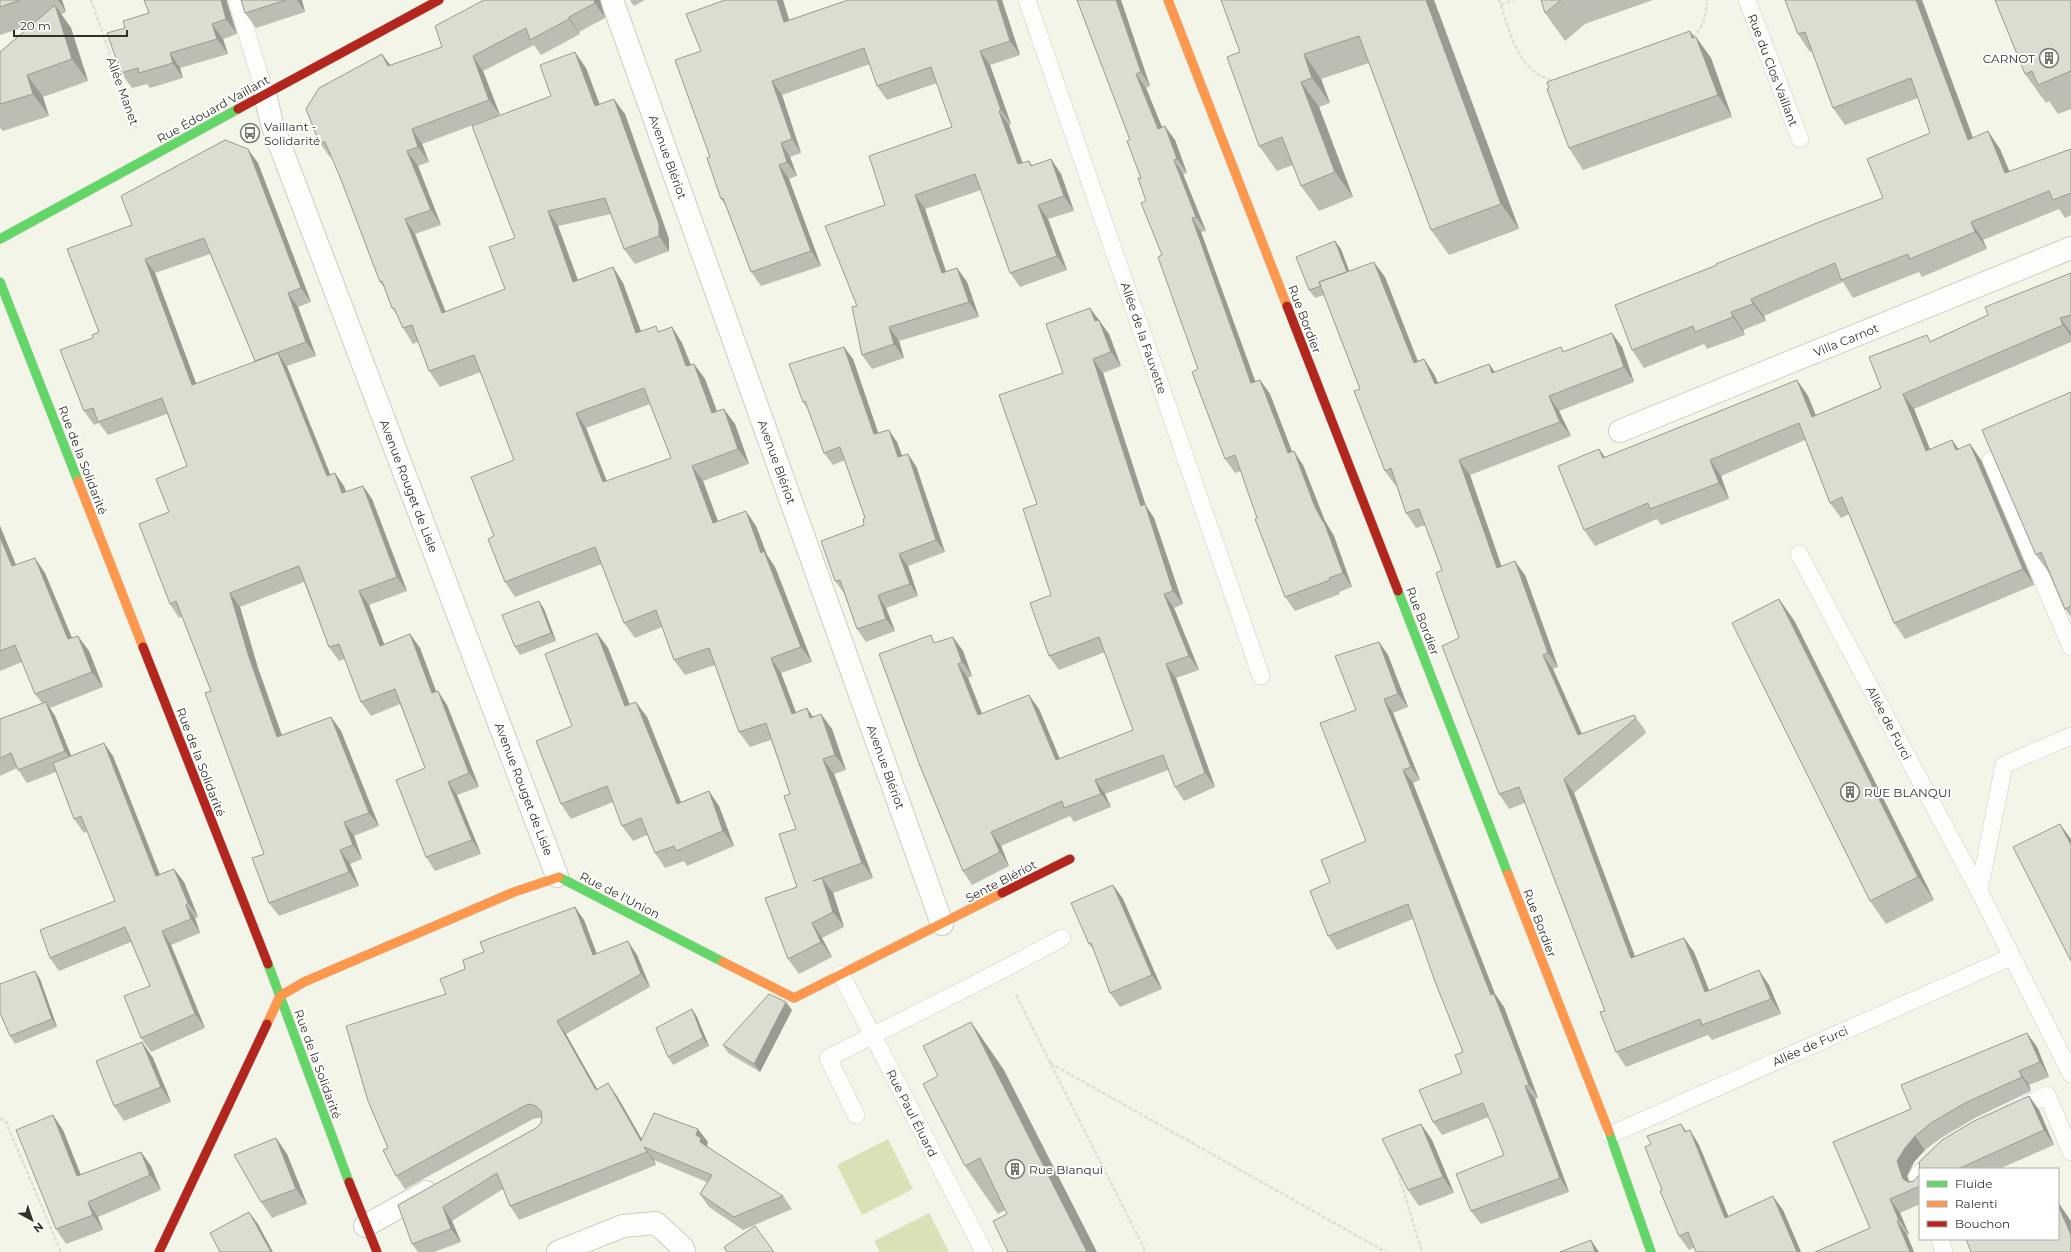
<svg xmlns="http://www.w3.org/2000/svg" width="2071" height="1252" viewBox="0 0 2071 1252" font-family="Montserrat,sans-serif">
	<rect width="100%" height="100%" fill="#f2f5e7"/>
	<path fill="#d9e1b7" d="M888,1139L913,1189L862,1215L837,1165Z
		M929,1213L949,1252H880L874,1241Z"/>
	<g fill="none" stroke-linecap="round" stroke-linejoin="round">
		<g stroke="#cccec3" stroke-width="18">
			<path id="lane" d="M237,0L265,94
				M1027,0L1261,676
				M1747,0L1800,139
				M1991,460L2071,647
				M1799,554L1979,891L2071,1074
				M1979,891L2004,765L2071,736
				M841,974L984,1252
				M2012,1112L2047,1095L2071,1152
				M856,1115L828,1058L1004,969L1062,938
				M1610,1135L2011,957
				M1920,1172L1917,1177L1920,1186
				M1940,1239L1944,1252"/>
		</g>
		<g stroke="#cccec3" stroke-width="24">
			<path id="street" d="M612,0L942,924
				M265,94L272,124L557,876
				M1620,431L2071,248
				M365,1226L426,1192
				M558,1252L623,1226L656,1223L683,1248L684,1252"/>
		</g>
		<g stroke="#cccec3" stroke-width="10">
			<path id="fast" d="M0,239L238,109
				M0,282L78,481
				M1398,591L1508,874
				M559,877L723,962
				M268,964L349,1182
				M1609,1132L1651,1252"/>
		</g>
		<g stroke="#cccec3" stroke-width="10">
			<path id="slow" d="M1168,0L1287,306
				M78,481L143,647
				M1508,874L1609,1132
				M723,962L794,998L1002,893
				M267,1024L280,996L304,982L514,892L559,877"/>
		</g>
		<g stroke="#cccec3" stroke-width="10">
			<path id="jam" d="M238,109L439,0
				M1287,306L1398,591
				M143,647L268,964
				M1002,893L1070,859
				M349,1182L377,1252
				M159,1252L267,1024"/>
		</g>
		<path stroke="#dededa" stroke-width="2.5" stroke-dasharray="4 2" stroke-linecap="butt" d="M91,0L137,130
			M1499,0C1510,31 1517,73 1555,81
			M1501,5L1514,0
			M1692,37C1704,28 1706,14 1707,0
			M1016,995L1146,1252
			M1050,1063L1386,1252
			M0,1118L6,1122L61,1252
			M1396,1166L1422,1252"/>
		<use href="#lane" stroke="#fdfefb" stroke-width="17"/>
		<use href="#street" stroke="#fdfefb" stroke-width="22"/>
		<use href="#fast" stroke="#63d668" stroke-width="9"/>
		<use href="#slow" stroke="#ff974d" stroke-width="9"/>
		<use href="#jam" stroke="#b3261e" stroke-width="9"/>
	</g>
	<path fill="#bcbeb4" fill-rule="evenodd" d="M0,0H62L66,12L61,14L71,28L88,81L43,97L49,116L3,131L0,128V52L33,24L0,35Z
		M144,0H227V2L237,34L223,39L228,54L180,68L183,78L150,88L147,84L132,88L121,73L125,28L149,13Z
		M241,0H302L305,12L256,28L245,13Z
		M600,0L605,18L579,32L580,34L541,55L534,45L483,71L500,115L422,144L429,162L418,166L441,225L415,234L446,312L505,289L515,238L551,96L586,68L599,104L625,114L669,239V251L635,264L624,249L611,214L558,226L578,280L613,267L623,283L641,331L660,332L672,327L682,343L691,365L694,364L705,379L717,411L735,424L749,464L703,481L718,521L756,526L767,555L775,567L812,662L781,673L796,712L813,717L832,729L846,770L834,774L873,878L833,893L844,927L822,938L832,957L799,974L788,959L797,887L796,829L790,794L771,740L750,747L739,732L715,665L685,675L674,660L662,627L635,638L624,623L602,564L515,597L505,582L494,536L514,460L481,372L440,387L429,371L418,342L413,344L403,328L398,316L392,308L384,287L380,282L340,177L332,157H330L319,142L382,54L390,65ZM650,404L671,458L607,481L586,428Z
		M630,0H645L634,6Z
		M725,0H783L789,20L848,0H1002L1020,55L990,65L1011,124L1009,125L1023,163L1029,161L1033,166L1051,159L1061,174L1074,211L1048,219L1067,270L1020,287L1010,273L981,190L925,209L946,271L957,268L967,282L979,317L899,341L904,358L872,369L862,355L857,306L885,205L952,127L937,83L887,100L877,86L870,64L782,95L801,153L790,157L797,176L789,179L821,266L761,286L751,272L726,206L721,199L701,51Z
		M1077,0H1121L1150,86L1146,88L1162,127L1175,140L1187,173L1183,174L1206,231L1201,232L1255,381L1260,380L1270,394L1292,452L1303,465L1325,521L1334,536L1352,587L1339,592L1340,594L1295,611L1285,597L1241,471L1235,473L1225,459L1198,369L1162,255L1130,140Z
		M1434,0L1519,229L1449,255L1431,230L1369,63L1321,79L1330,103L1319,107L1353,197L1319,211L1301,186L1293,165L1277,171L1259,146L1240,52Z
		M1541,0H1653L1585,24L1565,41L1545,13Z
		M1785,0H1922L1973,138L2000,149L2010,172L2071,149V215L2065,218L2059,209L1983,240L1987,249L1922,277L1919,272L1853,298L1843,282L1764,316L1766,321L1743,330L1745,335L1707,349L1704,344L1644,368L1632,350L1717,265L1883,198L1930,133L1918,98L1845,125L1833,108L1812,51L1810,52L1798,34Z
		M2071,0V109L2058,114L2049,101L2046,103L2025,74Z
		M1695,37L1711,58L1732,117L1583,170L1569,148Z
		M258,163L311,302L298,307L316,356L287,366L330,474L344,486L346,492L363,486L372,499L407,591L369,605L384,644L410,634L420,648L436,692L447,705L479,787L457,795L481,854L435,871L426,857L425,768L400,704L371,716L361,702L345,659L339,661L329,647L304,582L240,607L258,668L282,735L331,717L341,731L379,826L354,836L362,859L350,864L359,886L279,916L269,903L264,854L211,691L182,617L179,618L170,604L169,512L187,466L167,414L108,435L99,423L94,425L84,411L93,338L99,332L132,225ZM210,254L256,361L196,384L155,273Z
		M1341,249L1349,271L1385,277L1418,361L1424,359L1434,374L1438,383L1489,364L1495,372L1564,352L1622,347L1634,382L1559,411L1571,436L1470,475L1501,566L1525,575L1558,667L1553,669L1582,734L1634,715L1646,733L1574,793L1635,956L1684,938L1694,952L1709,990L1769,985L1781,1014L1712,1040L1708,1035L1626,1067L1616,1052L1605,1011L1525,803L1509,809L1499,794L1442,570L1425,525L1416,528L1406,513L1396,485H1395L1385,471L1360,389L1324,295L1315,298L1309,290Z
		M2071,273V342L1914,409L1930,450L1952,440L1958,449L1970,444L1981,460L2034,585L1905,639L1894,623L1849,514L1841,518L1830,503L1805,440L1721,476L1729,499L1661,525L1657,519L1595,546L1584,530L1599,449L1605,457L1797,380L1808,396L1816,415L1881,388L1931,341L1988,315Z
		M1090,308L1109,334L1121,366L1103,373L1146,506L1154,518L1183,604L1174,608L1199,670L1176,678L1215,787L1184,801L1175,787L1168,770L1105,794L1111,807L1074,822L1070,816L1001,846L1009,866L972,885L963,871L936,643L953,637L963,651L972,676L968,678L982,714L1039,709L1060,759L1133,730L1105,652L1059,670L1049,656L1051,595L1037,504L1063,373Z
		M844,347L853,359L878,433L897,442L902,456L916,466L945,552L908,566L918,596L886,608L895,631L866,642L857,629L844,593L835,581L864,525L865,518L845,460L833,465L824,453L809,411L803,402Z
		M2071,392V617L2065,609L2052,577L2036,555Z
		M0,526L16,565L45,573L72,638L89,651L103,687L50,708L55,716L71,756H113L160,874L174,869L184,882L198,917L195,918L200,933L171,945L205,1028L151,1052L141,1038L150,986L131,942L59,971L50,958L115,901L87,831L84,833L74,819L56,772L27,783L17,768L0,776V719L42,703L35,694L22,662L0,671Z
		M1779,599L1795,622L1934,900L1886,924L1870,901Z
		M544,609L556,641L520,655L515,647Z
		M597,633L608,648L629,704L647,717L681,802L709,791L719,806L734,846L687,866L684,861L665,868L655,853L647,835L633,841L622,826L613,802L571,819L561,804Z
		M1379,642L1388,655L1408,707L1393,713L1420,780L1413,783L1495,994L1504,1007L1529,1074L1538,1098L1535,1099L1569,1192L1481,1224L1471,1211L1504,1155L1489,1117L1442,1135L1433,1122L1462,1073L1463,1052L1413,919L1337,950L1328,936L1330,882L1366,841L1356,710Z
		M1113,885L1123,899L1162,989L1120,1007L1110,993L1095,951L1089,944Z
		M575,907L584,920L597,954L637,955L650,987L566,1034L597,1089L617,1096L642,1140L708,1142L707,1145L708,1147L783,1196L792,1209L743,1230L709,1207L700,1194L707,1182L654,1160L656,1165L519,1220L510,1206L503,1189L452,1221L461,1242L434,1252H418L412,1244L398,1205L536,1128L541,1123L542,1118H539L533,1119L405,1189L396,1176L388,1148L446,994L465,969L484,952Z
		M40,979L57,1027L15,1044L10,1036Z
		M692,1009L697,1017L709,1046L673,1065L668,1057Z
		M792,1010L760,1072L728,1053L723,1045Z
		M2027,1033L2037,1047L2049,1077L2029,1085L2031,1091L1975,1118L1941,1138L1925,1150L1914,1162L1907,1176L1909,1181H1914L1920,1174L1919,1162L1942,1140L1974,1121L2029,1096L2039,1110L2054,1145L1999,1169H1920V1204L1900,1213L1909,1234L1907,1235L1914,1252H1815L1870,1228L1833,1142L1911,1109L1901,1085Z
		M142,1042L153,1058L171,1102L124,1121L114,1106Z
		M1004,1070L1007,1214L1005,1210L998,1214L965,1166Z
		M1421,1124L1432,1140L1454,1193L1419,1206L1408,1190Z
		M63,1130L81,1175L141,1152L151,1166L161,1190L98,1217L103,1230L66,1244L56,1229Z
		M1690,1130L1699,1145L1728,1216L1783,1210L1801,1252H1696L1695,1247L1689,1250L1679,1236L1687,1131Z
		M276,1138L287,1154L307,1204L272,1218L261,1202Z"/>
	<path fill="#999b92" d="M58,0H62L66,12Z
		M221,0H227V2L237,34L226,19Z
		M297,0H302L305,12Z
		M594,0H600L605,18L595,3Z
		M777,0H783L794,36L784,22Z
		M997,0H1002L1020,55L1010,41Z
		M1116,0H1121L1150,86L1141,72Z
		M1426,0H1434L1519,229L1501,204Z
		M1916,0H1922L1980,157L1968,140Z
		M55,5L71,28L88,81L72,59Z
		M569,17L579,32L580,34L569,19Z
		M212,24L223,39L228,54L217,39Z
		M1690,31L1697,41L1696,37L1711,58L1732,117L1718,95L1692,38Z
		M980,51L990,65L1011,124L1001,110Z
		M575,52L586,68L606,121L595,106Z
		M170,53L180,68L183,78L173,63Z
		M382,54L393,69L388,66Z
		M1304,54L1321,79L1330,103L1312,78Z
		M473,56L483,71L500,115L489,100Z
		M1136,74L1146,88L1168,142L1158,129Z
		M27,75L43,97L49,116L33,94Z
		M772,81L782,95L801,153L792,139Z
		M1301,82L1319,107L1353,197L1335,172Z
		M614,99L625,114L669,239V251L659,236Z
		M999,111L1009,125L1028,179L1018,164Z
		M1165,126L1175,140L1187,173L1177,159Z
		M412,129L422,144L429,162L418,147Z
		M1988,131L2000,149L2017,191L2005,173Z
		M781,143L790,157L797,176L787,162Z
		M248,149L258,163L311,302L301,288Z
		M407,151L418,166L441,225L431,210Z
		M1051,159L1061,174L1074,211L1064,196Z
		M1174,160L1183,174L1206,231L1196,217Z
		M779,165L789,179L821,266L811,251Z
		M915,195L925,209L951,287L942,273Z
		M1038,205L1048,219L1067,270L1057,256Z
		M548,211L558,226L584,297L573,282Z
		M1192,218L1201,232L1261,397L1251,383Z
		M405,219L415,234L452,329L442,313Z
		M1971,222L1983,240L1987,249L1975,232Z
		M1335,241L1341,249L1354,284L1348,276Z
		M145,259L155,273L202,399L192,385Z
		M1374,262L1385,277L1424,378L1414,363Z
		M613,267L623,283L647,348L636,333Z
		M957,268L967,282L979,317L969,302Z
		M288,293L298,307L316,356L306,342Z
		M1751,299L1764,316L1766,321L1753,304Z
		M1090,308L1109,334L1121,366L1111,352L1095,321Z
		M1731,312L1743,330L1745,335L1733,317Z
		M2060,318L2071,333V336L2063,325Z
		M672,327L682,343L697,381L686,366Z
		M889,327L899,341L904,358L894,344Z
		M1612,333L1622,347L1634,382L1624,367Z
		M844,347L853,359L883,447L874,434Z
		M278,353L287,367L336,489L327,476Z
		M1093,359L1103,373L1146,506L1154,518L1183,604L1173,591L1141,506Z
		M1424,359L1434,374L1445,398L1435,384Z
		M694,364L705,379L723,428L712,413Z
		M1489,364L1499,378L1492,373Z
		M1260,380L1270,394L1298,467L1288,453Z
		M1797,380L1808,396L1822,432L1812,417Z
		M1903,394L1914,409L1937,467L1926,451Z
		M1549,396L1559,411L1571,436L1560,422Z
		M724,409L735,424L749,464L738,449Z
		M576,413L586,428L613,498L603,482Z
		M889,430L897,442L907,469L898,457Z
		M1952,440L1963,456L1956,450Z
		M1970,444L1981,460L2034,585L2023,569Z
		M1599,449L1610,465L1603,458Z
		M1294,451L1303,465L1325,521L1334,536L1352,587L1343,573L1323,522L1315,507Z
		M908,454L916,466L945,552L936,540Z
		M1459,460L1470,475L1507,582L1497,568Z
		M1710,460L1721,476L1729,499L1719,483Z
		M692,466L703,481L724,538L713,523Z
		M335,473L344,486L352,507L342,493Z
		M363,486L372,499L407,591L397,577Z
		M746,511L756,526L767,555L775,567L812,662L801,647L761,553Z
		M0,526L23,582L12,566L0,537Z
		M899,554L908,566L918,596L910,584Z
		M35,558L45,573L79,655L68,639Z
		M1515,561L1525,575L1558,667L1548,653Z
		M359,591L369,605L390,659L380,646Z
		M230,593L240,607L258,668L287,750L277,737L248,654Z
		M1164,594L1174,608L1199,670L1189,656Z
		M878,595L886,608L895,631L886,619Z
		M1779,599L1795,622L1934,900L1918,877Z
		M539,601L544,609L556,641L551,633Z
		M597,633L608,648L636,720L625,706Z
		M410,634L420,648L442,707L432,693Z
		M78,636L89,651L103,687L92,672Z
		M953,637L963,651L972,676L962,662Z
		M1379,642L1388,655L1408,707L1398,694Z
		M1543,655L1553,669L1589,750L1578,735Z
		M771,658L781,673L802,729L792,714Z
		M958,664L968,678L988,729L978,715Z
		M1166,664L1176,678L1215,787L1205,773Z
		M438,691L447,705L479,787L469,773Z
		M1029,695L1039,709L1066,774L1056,760Z
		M1384,699L1393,713L1420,780L1411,767Z
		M46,702L55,716L75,765L65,751Z
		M636,702L647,717L687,818L677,804Z
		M807,708L817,723L810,718Z
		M821,714L832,729L846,770L835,755Z
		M1634,715L1644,729L1646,733Z
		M331,717L341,731L379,826L369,813Z
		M104,743L113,756L165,889L156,876Z
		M823,759L834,774L873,878L862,863Z
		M1403,770L1413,783L1495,994L1504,1007L1538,1098L1529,1085L1491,995Z
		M1564,779L1574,793L1641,973L1631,958Z
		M1095,780L1105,794L1111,807L1101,794Z
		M448,782L457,795L481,854L472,840Z
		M709,791L719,806L734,846L723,831Z
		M344,822L354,836L362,859L353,845Z
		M2060,824L2071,839V845Z
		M991,832L1001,846L1009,866L1000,852Z
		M340,850L350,864L359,886L349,872Z
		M174,869L184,882L198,917L188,903Z
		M822,878L833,893L844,927L833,912Z
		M1113,885L1123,899L1162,989L1152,975Z
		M186,905L195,918L200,933L191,919Z
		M575,907L584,920L602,968L593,955Z
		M812,923L822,938L832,957L821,942Z
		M162,931L171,945L205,1028L195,1014Z
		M1684,938L1694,952L1715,1006L1705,992Z
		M628,941L637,955L650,987L641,974Z
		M1759,970L1769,985L1781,1014L1771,999Z
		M35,971L40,979L57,1027L52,1019Z
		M786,1002L792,1010L760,1072L754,1064Z
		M692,1009L697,1017L709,1046L703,1038Z
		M557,1021L566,1034L605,1103L596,1090Z
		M971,1022L1004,1070L1097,1252H1087Z
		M2027,1033L2037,1047L2049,1077L2040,1062Z
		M142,1042L153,1058L171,1102L161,1087Z
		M2019,1071L2029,1085L2031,1091L2022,1077Z
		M608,1083L617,1096L647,1148L641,1141Z
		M1525,1086L1535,1099L1569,1192L1560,1178Z
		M2029,1096L2039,1110L2054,1145L2044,1130Z
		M53,1115L63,1130L87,1191L77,1176Z
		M1421,1124L1432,1140L1454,1193L1443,1177Z
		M1681,1124L1691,1138L1685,1132Z
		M698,1129L708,1142L707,1145L710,1151L700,1142L696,1135Z
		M1690,1130L1699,1145L1735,1232L1725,1218Z
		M1915,1136L1925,1150L1914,1162L1907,1176L1912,1189L1903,1179L1897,1161L1905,1148Z
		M276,1138L287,1154L307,1204L296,1189Z
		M644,1147L654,1160L656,1165L647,1152Z
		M141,1152L151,1166L161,1190L150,1175Z
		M1773,1196L1783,1210L1801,1252H1797Z
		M1890,1199L1900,1213L1909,1234L1899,1220Z
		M88,1202L98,1217L103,1230L93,1215Z
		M2058,1202L2071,1221V1235L2058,1205Z
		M443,1207L452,1221L461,1242L451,1229Z
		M249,1212L258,1224L273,1252H271Z
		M1897,1221L1907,1235L1914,1252H1910Z
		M1591,1240L1599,1252H1595Z"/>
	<path fill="#dbddd1" stroke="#999b92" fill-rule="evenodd" d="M0,0H20L0,7Z
		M144,0H221L226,19L212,24L217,39L170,53L173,63L139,73L138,68L121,73L107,33L125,28L123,21L149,13Z
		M241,0H286L245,13Z
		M484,0H594L595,3L569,17V19L530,40L526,28L473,56L489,100L412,129L418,147L407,151L431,210L405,219L442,313L505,289L489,247L515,238L472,126L551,96L540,65L575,52L595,106L614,99L659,224V236L624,249L605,198L548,211L573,282L613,267L636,333L656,326L658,332L672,327L686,366L694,364L712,413L724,409L738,449L692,466L713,523L746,511L761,553L764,551L801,647L771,658L792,714L807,708L810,718L821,714L835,755L823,759L862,863L813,881L822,878L833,912L812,923L821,942L788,959L765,898L797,887L779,834L796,829L784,796L790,794L766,723L739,732L709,648L674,660L656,610L624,623L595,547L505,582L488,539L494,536L471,477L514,460L474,355L429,371L412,325L403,328L394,308H392L382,281L380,282L340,177L325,142H319L306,109L319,88L382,54L388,66L442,47L435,26ZM644,388L671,458L603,482L576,413Z
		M725,0H777L784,22L848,0H997L1010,41L980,51L1001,110L999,111L1018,164L1029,161L1031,166L1051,159L1064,196L1038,205L1057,256L1010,273L975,174L915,195L942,273L957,268L969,302L889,327L894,344L862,355L852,307L857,306L825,226L885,205L869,156L952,127L931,67L877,86L864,48L772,81L792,139L781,143L787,162L779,165L811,251L751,272L723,198L721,199L707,158L710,157L675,60L701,51L686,14Z
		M1077,0H1116L1141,72L1136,74L1158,129L1165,126L1177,159L1174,160L1196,217L1192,218L1251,383L1260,380L1288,453L1294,451L1315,507L1323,522H1324L1343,573L1329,578L1330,580L1285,597L1255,519L1257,518L1235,455L1225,459L1192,372L1198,369L1158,257L1162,255L1141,203L1146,201L1138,178H1141L1127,141L1130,140Z
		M1221,0H1426L1501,204L1431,230L1359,36L1304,54L1312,78L1301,82L1335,172L1301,186L1282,137L1259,146L1227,57L1240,52Z
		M1541,0H1561L1545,13Z
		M1785,0H1916L1968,140L1988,131L2005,173L2071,149V193L2053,200L2049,191L1971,222L1975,232L1910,259L1908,254L1841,280L1835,263L1751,299L1753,304L1731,312L1733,317L1695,332L1693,326L1632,350L1615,305L1717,265L1716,264L1822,221L1883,198L1867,159L1930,133L1911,78L1833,108L1805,32L1798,34Z
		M1995,0H2071V71L2038,85L2032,71L2025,74Z
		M55,5L72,59L27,75L33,94L0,104V52Z
		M1690,31L1692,38L1696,37L1718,95L1569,148L1547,89L1549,88L1547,82Z
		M225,140L248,149L301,288L288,293L306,342L255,361L204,238L145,259L192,385L278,353L327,476L335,473L342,493L363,486L397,577L359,591L380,646L410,634L432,693L438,691L469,773L448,782L472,840L426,857L396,780L425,768L395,689L361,702L339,644L329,647L299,566L230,593L248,654L277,737L331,717L369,813L344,822L353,845L340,850L349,872L269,903L252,858L264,854L205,693L211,691L176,601L170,604L139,524L169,512L156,479L187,466L162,398L98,422L93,408L84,411L60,350L93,338L92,335L99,332L67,249L132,225L121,196Z
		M1335,241L1347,272L1319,282L1321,286L1309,290L1296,257Z
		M1374,262L1414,363L1424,359L1435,384L1489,364L1492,373L1561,347L1563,352L1612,333L1624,367L1549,396L1560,422L1459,460L1497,568L1515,561L1548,653L1543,655L1578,735L1634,715L1636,718L1564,779L1631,958L1684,938L1705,992L1759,970L1771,999L1702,1025L1700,1019L1616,1052L1600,1012L1605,1011L1519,787L1499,794L1442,646L1459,638L1436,573L1442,570L1419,509L1406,513L1391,468L1385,471L1354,391L1360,389L1319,282Z
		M2071,273V315L2060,318L2063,325L1903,394L1926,451L1952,440L1956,450L1970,444L2023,569L1894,623L1842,497L1830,503L1799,423L1710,460L1719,483L1650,509L1648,503L1584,530L1558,466L1599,449L1603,458L1797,380L1812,417L1881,388L1869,357L1927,335L1930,342L1988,315L1985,307Z
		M1090,308L1095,321L1099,320L1111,352L1093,359L1141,506L1145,504L1173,591L1164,594L1189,656L1166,664L1205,773L1175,787L1163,755L1095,780L1101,794L1064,808L1062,801L991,832L1000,852L963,871L920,766L879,654L931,635L934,643L953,637L962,662L958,664L978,715L1029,695L1056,760L1133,730L1099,637L1049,656L1030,603L1051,595L1023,509L1037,504L999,395L1063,373L1046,324Z
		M844,347L874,434L889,430L898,457L908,454L936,540L899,554L910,584L878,595L886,619L857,629L840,580L835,581L821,541L864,525L863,519L865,518L840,447L824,453L805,401L803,402L789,364Z
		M2071,392V606L2065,609L2041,552L2036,555L1982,430Z
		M0,537L12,566L35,558L68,639L78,636L92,672L35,694L15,645L0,651Z
		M1779,599L1918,877L1870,901L1732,623Z
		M539,601L551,633L515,647L502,615Z
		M597,633L625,706L636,702L677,804L709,791L723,831L676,851L674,846L655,853L641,818L622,826L607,786L561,804L536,741L572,726L545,654Z
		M1379,642L1398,694L1384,699L1411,767L1403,770L1491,995L1494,994L1520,1061L1529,1085L1525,1086L1560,1178L1471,1211L1456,1174L1504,1155L1483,1103L1433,1122L1419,1090L1462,1073L1455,1055L1463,1052L1434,979L1408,904L1328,936L1310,891L1330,882L1321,860L1366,841L1320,723L1356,710L1335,656Z
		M46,702L65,751L18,770L11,753L0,758V719Z
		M104,743L156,876L174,869L188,903L186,905L191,919L162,931L195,1014L141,1038L124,996L150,986L125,927L50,958L40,930L115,901L81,816L74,819L53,763Z
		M2060,824L2071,845V961L2013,847Z
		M1113,885L1152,975L1110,993L1091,943L1089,944L1071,903Z
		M575,907L593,955L628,941L641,974L557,1021L596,1090L608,1083L641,1141L654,1113L698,1129L696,1135L701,1138L700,1142L783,1196L734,1217L700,1194L712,1175L644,1147L647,1152L510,1206L497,1173L443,1207L451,1229L412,1244L398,1205L536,1128L541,1123L542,1117L541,1111L536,1106L530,1104L524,1106L396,1176L383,1150L388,1148L368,1101L346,1026L446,994L440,979L465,969L463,960L484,952L480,942Z
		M35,971L52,1019L10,1036L0,1013V984Z
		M769,994L786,1002L754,1064L723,1045Z
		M692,1009L703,1038L668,1057L656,1028Z
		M971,1022L1087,1252H1008L993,1221L1007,1214L980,1158L965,1166L923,1084L938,1076L923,1046Z
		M2027,1033L2040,1062L2019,1071L2022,1077L1965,1103L1931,1123L1915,1136L1905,1148L1897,1161L1903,1179L1908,1182L1914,1181L1920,1174L1919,1162L1942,1140L1974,1121L2029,1096L2044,1130L1958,1169H1920V1186L1890,1199L1899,1220L1897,1221L1910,1252H1815L1870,1228L1833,1142L1911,1109L1901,1085Z
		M142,1042L161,1087L114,1106L96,1061Z
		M53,1115L77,1176L141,1152L150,1175L88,1202L93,1215L56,1229L16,1130Z
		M1421,1124L1443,1177L1408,1190L1382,1139Z
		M1681,1124L1685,1132L1690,1130L1725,1218L1773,1196L1797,1252H1696L1688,1232L1679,1236L1660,1191L1662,1190L1645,1147L1651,1144L1647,1136Z
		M276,1138L296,1189L261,1202L234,1155Z
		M2058,1205L2071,1235V1252H1971L1966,1239H2058Z
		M249,1212L271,1252H220L210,1233Z
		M755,1226L774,1252H727L724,1247Z
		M1591,1240L1595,1252H1560Z"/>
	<defs>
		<g id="building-ring" transform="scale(1)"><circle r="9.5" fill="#fff" stroke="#75776c" stroke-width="1.5"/><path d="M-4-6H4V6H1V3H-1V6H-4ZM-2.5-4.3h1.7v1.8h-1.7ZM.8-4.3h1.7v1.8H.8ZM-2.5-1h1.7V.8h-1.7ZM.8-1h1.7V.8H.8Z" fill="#75776c"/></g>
		<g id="bus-ring" transform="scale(1)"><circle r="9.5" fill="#fff" stroke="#75776c" stroke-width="1.5"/><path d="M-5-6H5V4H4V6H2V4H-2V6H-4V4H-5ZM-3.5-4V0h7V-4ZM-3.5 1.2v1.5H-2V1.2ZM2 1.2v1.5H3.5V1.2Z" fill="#75776c"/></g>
	</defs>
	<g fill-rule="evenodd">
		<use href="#building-ring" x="2049" y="58"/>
		<use href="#bus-ring" x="250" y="133"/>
		<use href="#building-ring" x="1850" y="792"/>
		<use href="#building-ring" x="1015" y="1169"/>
	</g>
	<g text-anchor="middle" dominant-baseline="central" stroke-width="4" stroke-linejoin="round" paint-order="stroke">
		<g font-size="12" fill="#313329" stroke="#fff" text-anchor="start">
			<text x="2035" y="58" text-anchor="end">CARNOT</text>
			<text x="264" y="126">Vaillant -<tspan x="264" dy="14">Solidarité</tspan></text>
			<text x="1864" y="792">RUE BLANQUI</text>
			<text x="1029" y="1169">Rue Blanqui</text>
		</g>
		<g font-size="12" fill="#313329" stroke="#fff">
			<text transform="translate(1773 70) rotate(69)">Rue du Clos Vaillant</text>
			<text transform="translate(123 91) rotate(70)">Allée Manet</text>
			<text transform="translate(213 109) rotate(-29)">Rue Édouard Vaillant</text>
			<text transform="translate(668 157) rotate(70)">Avenue Blériot</text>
			<text transform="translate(1305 319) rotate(69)">Rue Bordier</text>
			<text transform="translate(1144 338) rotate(71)">Allée de la Fauvette</text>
			<text transform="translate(1846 340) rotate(-22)">Villa Carnot</text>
			<text transform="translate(83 460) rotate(69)">Rue de la Solidarité</text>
			<text transform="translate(777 462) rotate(70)">Avenue Blériot</text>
			<text transform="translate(409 486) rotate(69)">Avenue Rouget de Lisle</text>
			<text transform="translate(1423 621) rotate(69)">Rue Bordier</text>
			<text transform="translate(1889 723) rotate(62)">Allée de Furci</text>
			<text transform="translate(201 762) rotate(69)">Rue de la Solidarité</text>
			<text transform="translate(886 767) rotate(70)">Avenue Blériot</text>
			<text transform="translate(524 789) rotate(69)">Avenue Rouget de Lisle</text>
			<text transform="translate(1001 881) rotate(-27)">Sente Blériot</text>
			<text transform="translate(620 895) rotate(27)">Rue de l'Union</text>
			<text transform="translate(1540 923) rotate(69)">Rue Bordier</text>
			<text transform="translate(1810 1046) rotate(-24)">Allée de Furci</text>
			<text transform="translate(318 1064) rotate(70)">Rue de la Solidarité</text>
			<text transform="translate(912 1113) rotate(63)">Rue Paul Éluard</text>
		</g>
	</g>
	<rect x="1919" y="1168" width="140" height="72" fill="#ffffff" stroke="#adada9"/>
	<rect x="1927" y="1181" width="20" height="6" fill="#63d668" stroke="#adada9"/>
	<text x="1955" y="1188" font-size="12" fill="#313329">Fluide</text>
	<rect x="1927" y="1201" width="20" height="6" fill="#ff974d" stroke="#adada9"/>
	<text x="1955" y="1208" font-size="12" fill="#313329">Ralenti</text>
	<rect x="1927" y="1221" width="20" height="6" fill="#b3261e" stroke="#adada9"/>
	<text x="1955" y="1228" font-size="12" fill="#313329">Bouchon</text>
	<g transform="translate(32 1220) rotate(140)" stroke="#ffffff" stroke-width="3" paint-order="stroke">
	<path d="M0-3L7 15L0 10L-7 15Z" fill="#313329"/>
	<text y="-6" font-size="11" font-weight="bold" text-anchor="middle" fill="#313329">N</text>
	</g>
	<path d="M14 30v6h113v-6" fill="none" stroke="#313329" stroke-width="2"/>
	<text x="20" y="30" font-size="12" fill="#313329" stroke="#ffffff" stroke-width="3" paint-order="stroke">20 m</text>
</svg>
